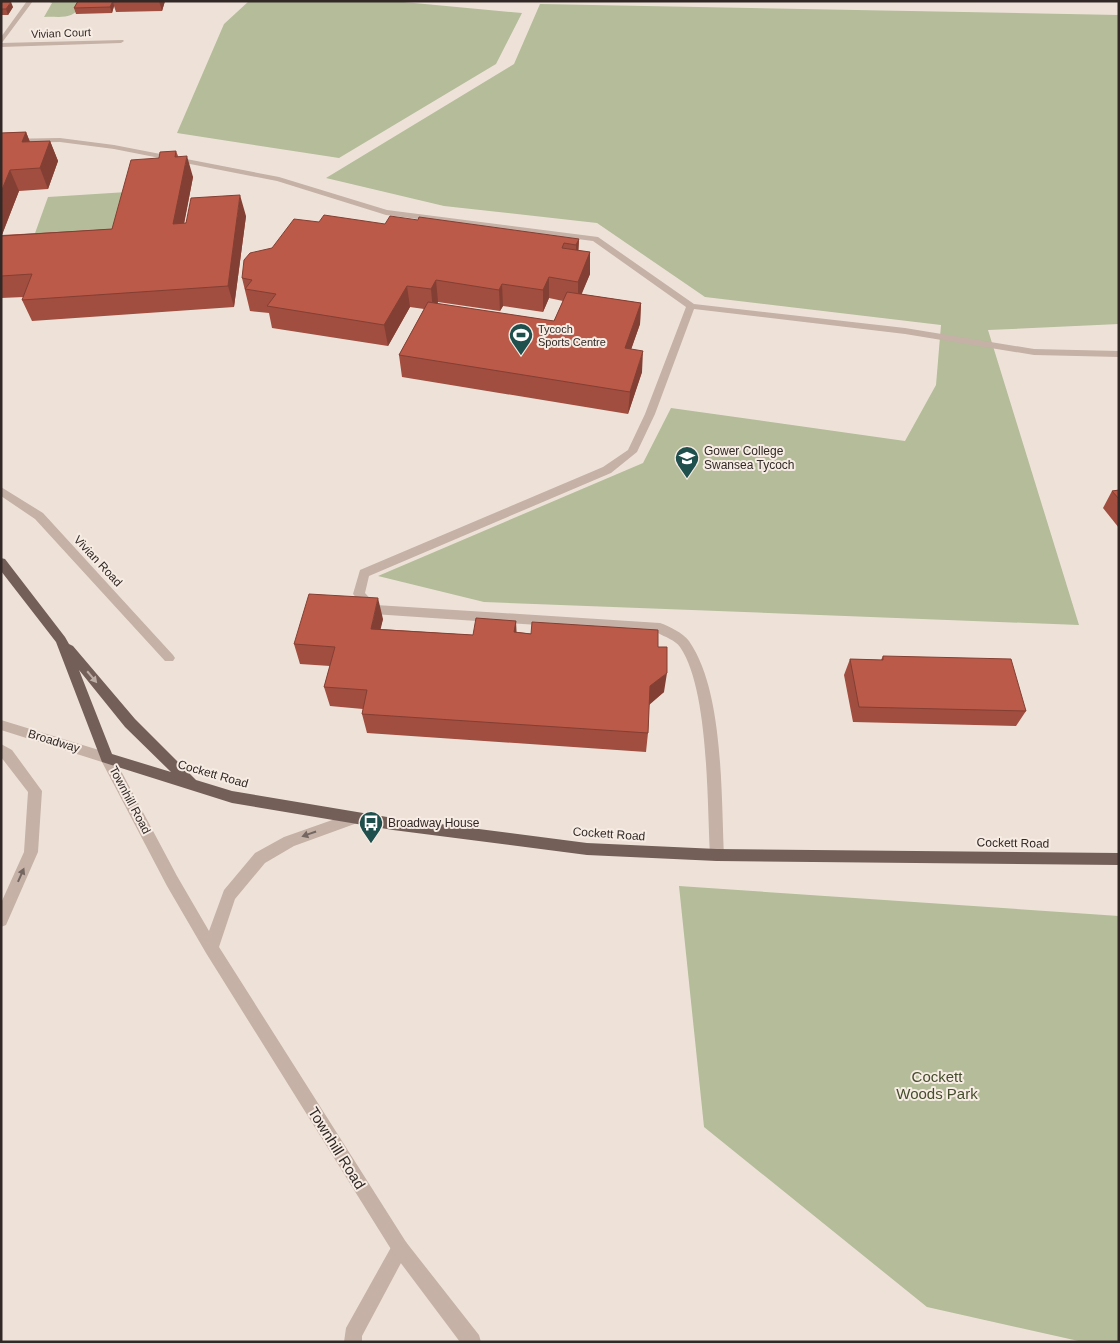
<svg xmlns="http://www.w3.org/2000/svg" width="1120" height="1343" viewBox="0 0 1120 1343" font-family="Arial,sans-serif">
	<rect width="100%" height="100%" fill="#eee2d8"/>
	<path fill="#b4bc9a" d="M48,1H93L82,3C73,21 62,16 44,17L52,3Z
		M249,1H393L522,13L496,64L339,158L177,133L224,24Z
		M540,4L1119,15V324L988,330L1079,625L484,602L378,576L643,463L671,408L905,441L936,385L941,325L705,297L597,223L444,206L326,178L514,64Z
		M127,192L118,230L34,236L48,197Z
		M679,886L1119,916V1342H1083L927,1307L704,1127Z"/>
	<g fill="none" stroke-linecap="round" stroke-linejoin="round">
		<path fill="#c5b1a6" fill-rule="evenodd" d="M123,40L124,41L121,43L1,47V43Z
			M60,138L114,145L279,177L387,210L598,237L694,304L905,328L1034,349L1119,351V357L1034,355L905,334L694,309L655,414L637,452L611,473L369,576L365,593L376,605L660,623C669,626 683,633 689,641C724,691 721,796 724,855L722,860L717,861L712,860L710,855C707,803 709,689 680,647C675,640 665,637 658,633L373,614L369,612L353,594L360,570L603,467L628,450L645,414L686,307L593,241L386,215L277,181L114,149L60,142L1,143V139Z
			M1,487L43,513L173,655L175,658L173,661H165L35,519L1,496Z"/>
		<path fill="#c5b1a6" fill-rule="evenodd" d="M27,1H33L1,44V37Z
			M1,744L12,750L42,791L38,852L6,925L1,927V903L24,852L28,792L1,757Z
			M400,1239L406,1242L409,1248L362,1336V1342H344L346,1328L394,1242Z"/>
		<path fill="#c5b1a6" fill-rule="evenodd" d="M1,720L112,754L177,876L209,931L224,890L255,853L284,837L355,812L360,814L362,818L360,822L294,846L265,863L235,899L219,947L406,1242L479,1335L481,1342H460L394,1254L206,953L167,886L102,762L1,730Z"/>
		<path fill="#735f58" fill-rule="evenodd" d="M1,558L5,559L65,637L69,644L73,646L135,719L196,780L232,791L393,818L587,843L717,849L1119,853V865L717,861L587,855L393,830L232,803L102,762L56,642L1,571ZM79,670L125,727L171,772L112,754Z"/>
	</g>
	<path fill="#a14d3f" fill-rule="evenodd" d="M78,1H165L162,11L116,12L114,6L112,13L76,14L74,8Z
		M1,2L13,7L8,15H1Z
		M26,132L30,142L50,141L58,161L48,189L19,191L2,235L112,229L159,158L176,151L178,156L193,177L184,223L246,216L234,307L32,321L22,300L24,297L1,298V133Z
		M319,222L385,224L579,239L578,251L590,252V274L581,294L641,303L640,324L631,349L642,372L628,414L402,377L399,355L424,309L410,307L388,346L272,328L269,313L250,311L242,278L272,248ZM549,298L563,301L554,321L437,304L438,302L500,311L503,306L543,312Z
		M1119,490V528L1103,508L1112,491Z
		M383,619L380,629L473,635L516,621V632L658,647L664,692L649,704L648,733L646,752L367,733L362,714L363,709L330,706L324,687L330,666L300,664L294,644Z
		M883,656L1026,711L1016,726L853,722L844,675L850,659L881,660Z"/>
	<path fill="#833f33" d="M113,1L114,6L112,13L110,7Z
		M159,1H165L162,11Z
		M11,2L13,7L8,15L6,9Z
		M26,132L34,153L22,142Z
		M50,141L58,161L48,189L40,168Z
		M187,156L193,177L180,245L173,224Z
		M10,170L19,191L1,237V192Z
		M240,195L246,216L234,307L228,286Z
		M579,239L578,261L576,266V245Z
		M590,252V274L578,303V282Z
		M549,277V298L543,312V290Z
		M436,280L438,302L433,311L431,289Z
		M502,284L503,306L500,311L499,290Z
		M407,286L410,307L388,346L384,325Z
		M641,303L640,324L624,370L625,348Z
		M643,351L642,372L628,414L630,392Z
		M378,598L383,619L376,649L371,629Z
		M516,621L517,641L514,632Z
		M667,673L664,692L648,706L650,686Z"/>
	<path fill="#bb5a49" stroke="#833f33" d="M78,1H113L110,7L74,8Z
		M113,1H134L113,2Z
		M1,2H11L6,9H1Z
		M26,132L22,142L50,141L40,168L10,170L1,192V133Z
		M176,151L175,157L187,156L173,224L186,223L191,198L240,195L228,286L22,300L32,274L1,276V236L112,229L131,160L159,158L160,152Z
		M324,215L385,224L390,216L418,220L419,217L579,239L576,245L564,243L562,248L590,252L578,282L549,277L543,290L502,284L499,290L436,280L431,289L407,286L384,325L267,306L276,294L245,289L252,280L242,278L244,260L250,253L272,248L294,219L319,222Z
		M567,292L641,303L625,348L643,351L630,392L399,355L428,302L554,321Z
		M1119,490V499L1112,491Z
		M309,594L378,598L371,629L473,635L476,618L516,621L514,632L531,634L532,622L658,630V647H667V673L650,686L648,733L362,714L367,690L324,687L335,647L294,644Z
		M883,656L1011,659L1026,711L859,707L850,659L883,660Z"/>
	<defs><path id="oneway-solid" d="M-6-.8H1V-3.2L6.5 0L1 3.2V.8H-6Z" transform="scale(1.25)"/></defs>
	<use fill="#bcada5" href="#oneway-solid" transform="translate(92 677) rotate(50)"/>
	<g fill="#746660">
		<use href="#oneway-solid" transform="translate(309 834) rotate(161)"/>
		<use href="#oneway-solid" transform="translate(21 875) rotate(-66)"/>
	</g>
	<defs>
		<g id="stadium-pin" transform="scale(1.25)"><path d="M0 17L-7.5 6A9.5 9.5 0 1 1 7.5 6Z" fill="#1f504e" stroke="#f7ece4"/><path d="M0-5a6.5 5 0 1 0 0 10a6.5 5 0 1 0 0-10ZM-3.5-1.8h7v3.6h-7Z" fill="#fff"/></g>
		<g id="university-pin" transform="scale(1.25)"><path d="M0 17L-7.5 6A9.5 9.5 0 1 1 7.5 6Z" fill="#1f504e" stroke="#f7ece4"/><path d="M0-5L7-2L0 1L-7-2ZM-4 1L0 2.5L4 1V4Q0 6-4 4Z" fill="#fff"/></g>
		<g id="bus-pin" transform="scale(1.25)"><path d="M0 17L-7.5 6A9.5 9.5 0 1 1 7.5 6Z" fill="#1f504e" stroke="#f7ece4"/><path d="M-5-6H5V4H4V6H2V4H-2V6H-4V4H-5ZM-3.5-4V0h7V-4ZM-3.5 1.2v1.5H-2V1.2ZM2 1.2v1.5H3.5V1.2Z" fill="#fff"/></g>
	</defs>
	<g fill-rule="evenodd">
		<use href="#stadium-pin" x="521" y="335"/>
		<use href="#university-pin" x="687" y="458"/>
		<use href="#bus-pin" x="371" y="823"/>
	</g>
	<g text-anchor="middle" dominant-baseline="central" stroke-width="4" stroke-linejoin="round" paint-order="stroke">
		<g font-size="11" fill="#322926" stroke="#f7ece4">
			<text transform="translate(61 33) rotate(-2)">Vivian Court</text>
		</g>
		<g font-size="11" fill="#322926" stroke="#f7ece4" text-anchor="start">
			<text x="538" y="329">Tycoch<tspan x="538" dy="13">Sports Centre</tspan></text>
		</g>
		<g font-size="12" fill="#322926" stroke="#f7ece4" text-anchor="start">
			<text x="704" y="451">Gower College<tspan x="704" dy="14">Swansea Tycoch</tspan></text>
			<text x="388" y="823">Broadway House</text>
		</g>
		<g font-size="12" fill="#322926" stroke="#f7ece4">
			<text transform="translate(98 561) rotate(47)">Vivian Road</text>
			<text transform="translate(54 741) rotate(17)">Broadway</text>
			<text transform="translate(213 774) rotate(16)">Cockett Road</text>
			<text transform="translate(130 800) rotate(62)">Townhill Road</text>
			<text transform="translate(609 834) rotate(4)">Cockett Road</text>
			<text transform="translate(1013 843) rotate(1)">Cockett Road</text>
		</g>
		<g font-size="15" fill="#454e2c" stroke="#f7ece4">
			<text x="937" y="1076">Cockett<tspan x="937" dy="17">Woods Park</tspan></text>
		</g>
		<g font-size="15" fill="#322926" stroke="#f7ece4">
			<text transform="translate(337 1148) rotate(58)">Townhill Road</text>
		</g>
	</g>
	<rect width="1120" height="1343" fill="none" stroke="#322926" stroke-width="5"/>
</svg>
